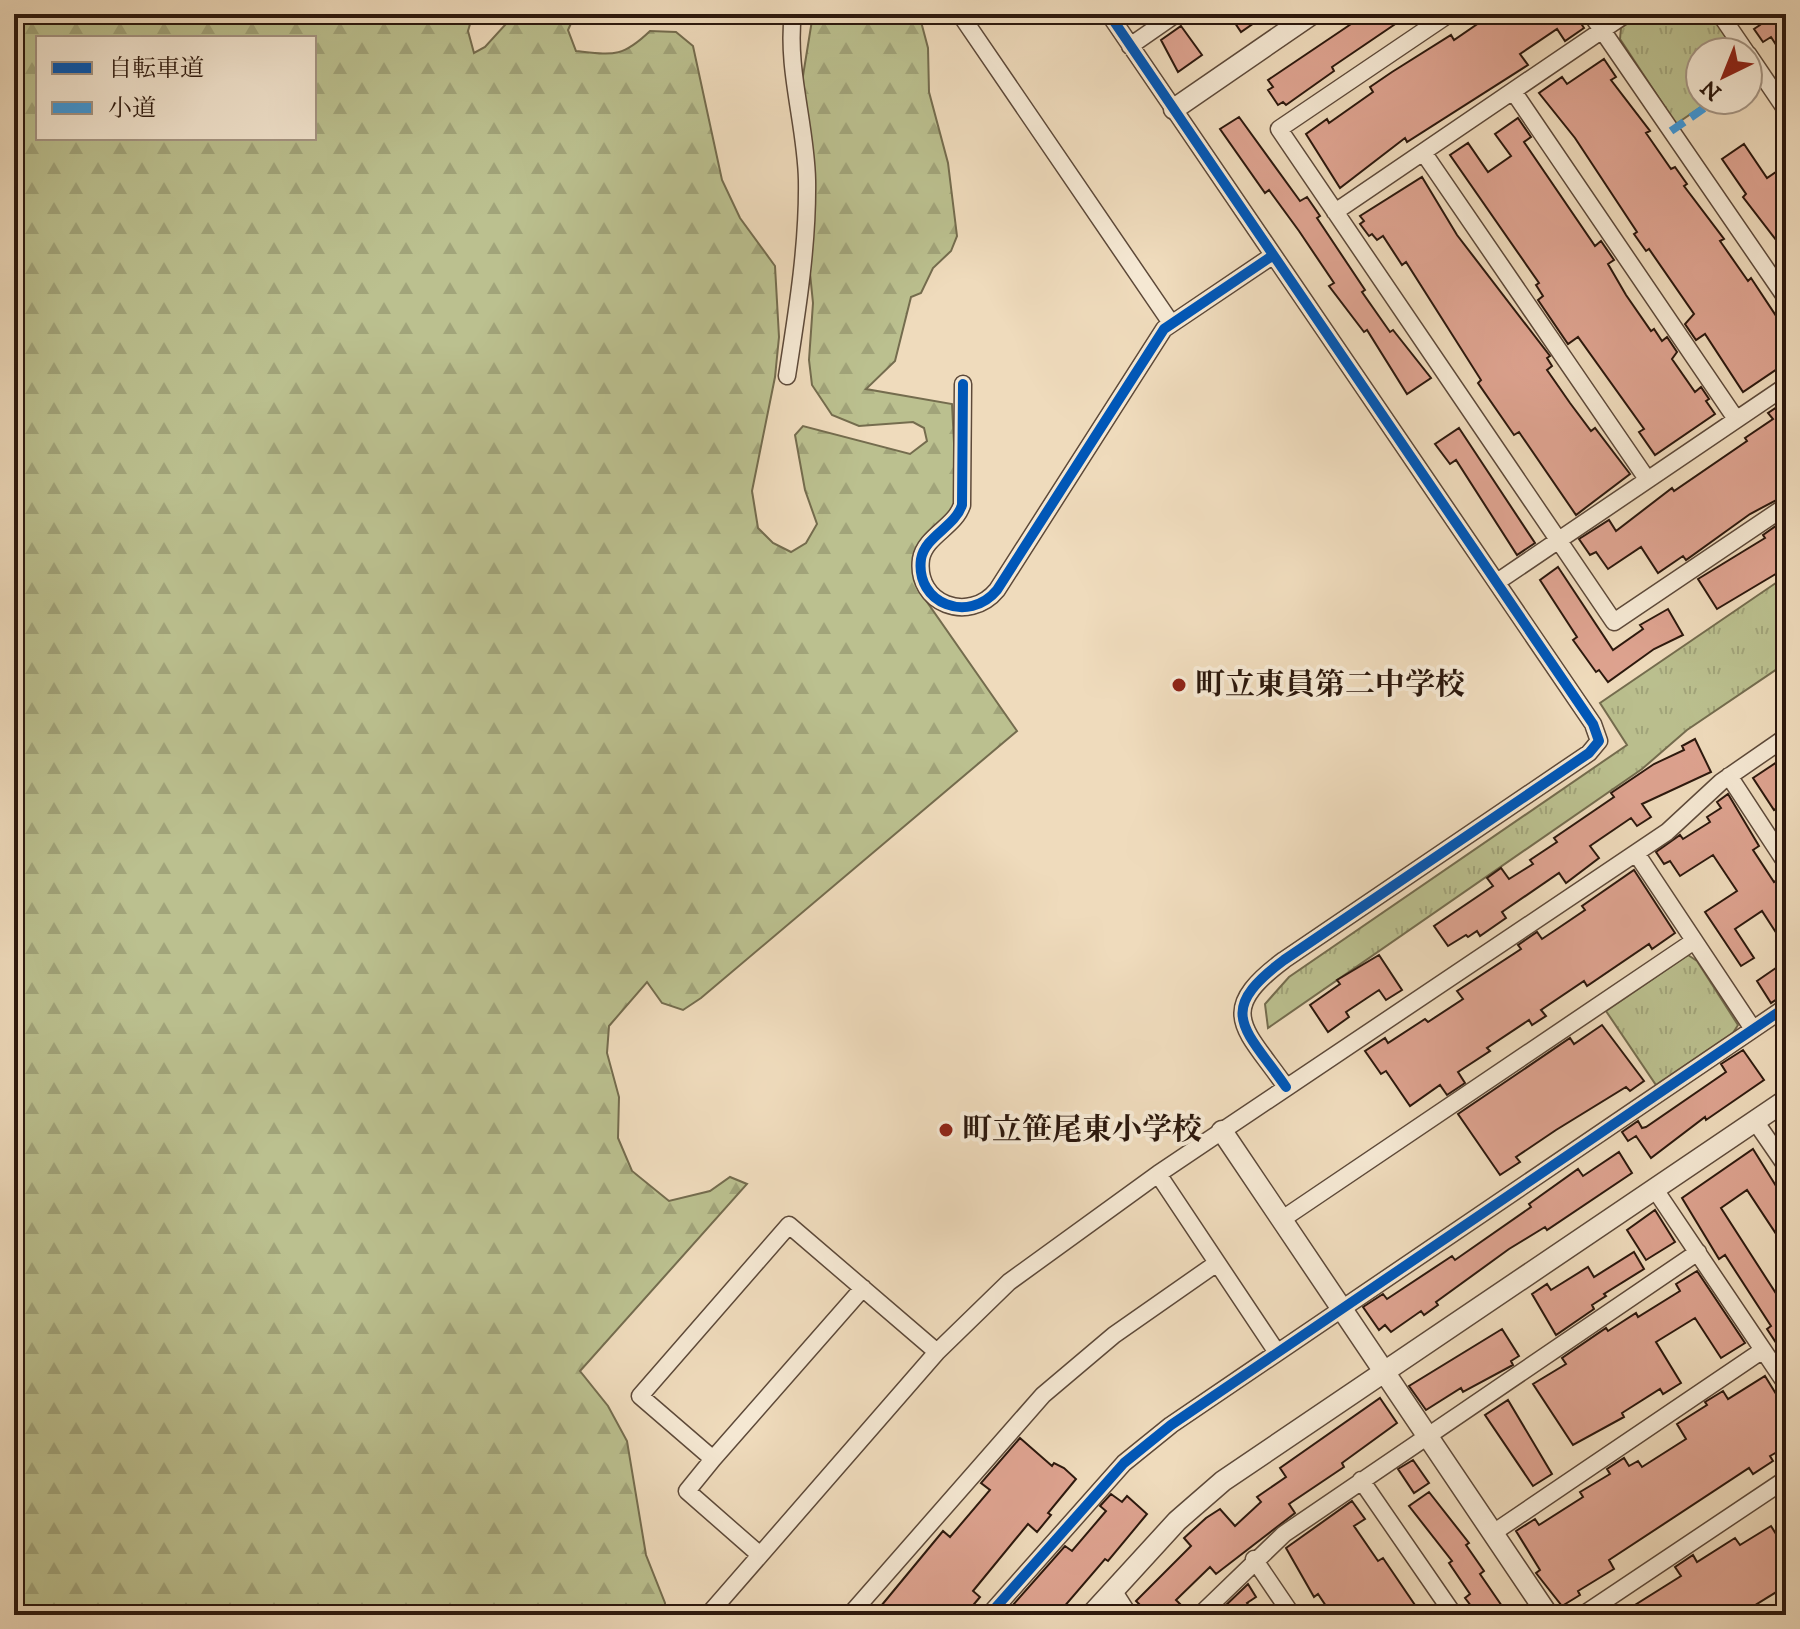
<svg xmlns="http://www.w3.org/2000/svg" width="1800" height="1629" viewBox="0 0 1800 1629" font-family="'IM FELL DW Pica','Noto Serif JP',serif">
	<defs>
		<pattern id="forest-firs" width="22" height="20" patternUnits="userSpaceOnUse" patternTransform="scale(2)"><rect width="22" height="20" fill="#bbc08f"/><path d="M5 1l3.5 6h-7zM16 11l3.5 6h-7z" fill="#a1a47a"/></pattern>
		<pattern id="park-tufts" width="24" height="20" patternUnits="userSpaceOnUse" patternTransform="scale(2)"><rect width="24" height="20" fill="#bbc08f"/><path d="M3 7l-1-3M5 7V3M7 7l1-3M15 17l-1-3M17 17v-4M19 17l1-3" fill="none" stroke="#a1a47a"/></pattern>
	</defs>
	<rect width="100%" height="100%" fill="#efdbbc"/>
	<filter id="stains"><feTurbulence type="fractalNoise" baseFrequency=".0025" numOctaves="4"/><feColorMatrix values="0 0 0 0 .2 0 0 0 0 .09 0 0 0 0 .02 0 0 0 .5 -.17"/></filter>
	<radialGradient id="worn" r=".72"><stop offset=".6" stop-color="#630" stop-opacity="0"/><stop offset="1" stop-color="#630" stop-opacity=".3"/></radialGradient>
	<path fill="url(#forest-firs)" stroke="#746c4e" stroke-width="2" fill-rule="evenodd" d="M14,14H473L468,31L474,53L485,47L515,14H581L573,19L568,30L576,51C613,55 622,58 650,31L676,32L693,46L722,180L740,218L775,266L779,337L775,377L752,491L758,528L773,543L791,552L806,543L817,524L805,490L795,435L803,426L910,454L927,441L924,428L913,422L859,426L832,415L812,385L809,360L813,303L795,125L813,14H919L928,48L929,92L948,163L957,236L951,251L933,268L921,293L911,297L895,361L866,389L952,404L957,502C937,540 903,535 918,589L1017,731L701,998L683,1010L662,1003L647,982L609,1026L607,1053L619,1097L618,1138L632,1171L669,1201L710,1191L730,1177L747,1184L580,1371L608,1406L627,1441L646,1555L665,1603V1615H14ZM38,38H314V138H38Z"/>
	<path fill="url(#park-tufts)" stroke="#746c4e" stroke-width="2" d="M1642,14H1711L1737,52H1700V100H1711L1676,124L1620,39L1621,28Z
		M1786,576V663L1687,730L1642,769L1268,1028L1265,1004L1289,977L1627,745L1600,703Z
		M1688,955L1697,961L1738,1025L1733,1033L1656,1085L1606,1011Z"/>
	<path fill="#dea390" stroke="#2c180d" stroke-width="2" d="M1229,14H1267L1241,32Z
		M1353,14H1410L1332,67L1334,71L1286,105L1283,102L1278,105L1268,90L1273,87L1268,80L1357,20Z
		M1492,14H1578L1576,16L1584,28L1565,41L1557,29L1520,54L1528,65L1407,142L1405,138L1340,188L1306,134L1327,119L1329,123L1373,92L1370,87L1392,72L1451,35L1454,40Z
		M1753,14H1781L1786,21V60L1771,37L1763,42L1754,29L1760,25Z
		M1181,26L1202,55L1178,72L1161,40Z
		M1604,59L1616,77L1611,80L1650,131L1646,133L1671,169L1675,167L1687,184L1684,186L1724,239L1720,241L1748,281L1751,278L1786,331V363L1743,392L1705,334L1696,340L1685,324L1694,314L1649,249L1646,251L1634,234L1637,232L1575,138L1539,93L1562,77L1567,84Z
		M1239,117L1300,201L1307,197L1320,216L1317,218L1365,290L1362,292L1390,332L1393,330L1431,378L1407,394L1367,330L1364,332L1329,286L1334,283L1299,231L1269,190L1265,193L1220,129Z
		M1518,118L1531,137L1524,142L1595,246L1601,241L1614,260L1608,264L1626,295L1651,331L1654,329L1662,341L1667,337L1677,352L1672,359L1695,392L1701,387L1709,399L1706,401L1715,414L1655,455L1639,432L1644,429L1578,337L1568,344L1538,300L1543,296L1536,285L1539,283L1450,155L1468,143L1488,172L1511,156L1495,134Z
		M1744,144L1767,178L1786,165V253L1743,197L1746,194L1722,159Z
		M1422,177L1457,235L1550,356L1547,358L1552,366L1547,370L1570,403L1591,431L1595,428L1630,474L1576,515L1519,432L1514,435L1478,383L1481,380L1406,262L1402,265L1383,236L1377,240L1372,234L1369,236L1360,224L1364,221L1360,216Z
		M1786,401V495L1750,514L1686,560L1683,556L1658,573L1641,547L1608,569L1596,552L1590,555L1579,539L1609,520L1616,531L1672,488L1674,491L1747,441L1745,438L1773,419L1768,413Z
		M1459,428L1535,543L1517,555L1456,460L1450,464L1435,444Z
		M1780,523L1786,533V563L1777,569L1779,572L1717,609L1698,579L1765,538L1763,535Z
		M1558,567L1613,650L1643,629L1640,625L1668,609L1683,635L1654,649L1608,682L1599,670L1596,672L1573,640L1577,637L1540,580Z
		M1695,739L1711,772L1642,804L1651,817L1637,826L1631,818L1590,846L1599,858L1566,883L1559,873L1502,912L1506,918L1480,936L1477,931L1468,937L1466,935L1448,946L1434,926L1493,886L1487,878L1501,868L1509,879L1533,864L1530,860L1557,842L1554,838L1614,797L1611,793L1654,764L1684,750L1682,746Z
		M1786,756V802L1774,810L1753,778Z
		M1728,794L1759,846L1753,850L1774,882L1786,874V948L1762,911L1735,929L1754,958L1741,966L1705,912L1737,891L1713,855L1680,876L1670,861L1664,864L1656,852L1680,835L1683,839L1710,822L1707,817L1721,808L1717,802Z
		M1634,870L1675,933L1652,949L1649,944L1587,986L1584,981L1541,1010L1546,1016L1532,1025L1529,1020L1487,1048L1490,1051L1458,1072L1465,1083L1447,1095L1440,1085L1410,1106L1386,1071L1381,1074L1365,1051L1385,1038L1388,1043L1425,1019L1428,1022L1463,999L1457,991L1521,949L1518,945L1537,932L1542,939L1554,931L1585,910L1582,906Z
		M1379,955L1402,990L1386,1000L1379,990L1346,1012L1349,1017L1328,1032L1310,1005L1340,984L1337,980Z
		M1786,961V993L1771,1003L1757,981Z
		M1602,1025L1644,1081L1630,1091L1626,1087L1556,1130L1516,1157L1520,1162L1500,1175L1458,1114L1570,1038L1574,1044Z
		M1743,1050L1764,1080L1706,1120L1705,1117L1651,1158L1636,1136L1628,1141L1622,1132L1638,1121L1642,1128L1646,1127L1726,1072L1721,1064Z
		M1753,1149L1786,1202V1249L1747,1190L1721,1208L1786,1309V1358L1767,1329L1771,1326L1725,1255L1719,1259L1682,1198Z
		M1619,1152L1632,1173L1547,1230L1545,1227L1509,1249L1436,1302L1438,1305L1424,1315L1421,1311L1391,1332L1385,1325L1379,1330L1363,1307L1383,1294L1387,1299L1452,1256L1455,1260L1531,1207L1529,1204L1578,1169L1583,1176Z
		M1655,1210L1675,1242L1646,1260L1627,1230Z
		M1634,1252L1644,1269L1604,1294L1606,1296L1592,1305L1594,1309L1556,1335L1532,1294L1547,1284L1551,1290L1588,1267L1594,1277Z
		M1697,1271L1745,1343L1721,1358L1695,1318L1656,1342L1681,1383L1663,1394L1660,1389L1622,1413L1624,1417L1573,1445L1533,1384L1566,1364L1562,1358L1606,1328L1608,1331L1636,1313L1638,1317L1680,1291L1676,1284Z
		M1502,1329L1519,1356L1511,1361L1513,1365L1463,1392L1461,1388L1426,1410L1409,1386Z
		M1765,1376L1786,1410V1447L1770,1456L1773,1461L1753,1474L1749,1468L1609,1560L1614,1569L1578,1591L1580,1595L1562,1606L1536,1573L1540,1570L1516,1531L1535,1519L1539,1525L1583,1497L1580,1492L1610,1474L1607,1469L1624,1458L1629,1466L1638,1461L1642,1467L1686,1439L1677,1424L1707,1405L1705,1402L1723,1391L1728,1399Z
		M1380,1398L1397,1423L1342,1463L1344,1467L1289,1504L1295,1513L1216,1574L1210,1567L1176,1600L1181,1605L1169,1615H1150L1136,1601L1191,1546L1184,1538L1206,1518L1220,1509L1235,1526L1261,1502L1257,1497L1286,1477L1280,1468Z
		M1508,1400L1552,1474L1533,1486L1485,1415Z
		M1020,1438L1052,1466L1054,1463L1064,1468L1076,1479L1048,1513L1051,1515L1037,1532L1028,1524L973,1591L980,1597L965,1615H891L881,1606L943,1531L950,1537L990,1490L981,1483Z
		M1413,1460L1429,1483L1414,1493L1398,1469Z
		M1429,1492L1469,1543L1466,1545L1484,1571L1480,1574L1504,1609L1495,1615H1478L1465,1598L1470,1594L1449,1563L1452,1561L1409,1506Z
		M1111,1494L1122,1502L1127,1496L1147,1514L1108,1561L1105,1559L1057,1615H1004L1065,1546L1072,1551L1106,1511L1100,1506Z
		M1352,1501L1365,1519L1354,1526L1378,1561L1383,1558L1417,1608L1407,1615H1332L1318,1594L1314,1597L1286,1548Z
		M1771,1526L1786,1550V1586L1739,1615H1619L1681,1576L1675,1567L1693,1555L1697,1562L1735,1538L1740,1545Z
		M1248,1584L1256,1597L1247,1603L1256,1615H1229L1224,1607Z"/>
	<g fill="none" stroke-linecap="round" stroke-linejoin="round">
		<g stroke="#5d4939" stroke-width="19">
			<path id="minor" d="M960,14L1171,323
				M1109,14L1593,724L1599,741L1589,753L1284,960C1214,1012 1245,1028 1286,1087
				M1449,14L1279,129L1614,622L1786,506
				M1591,14L1786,298
				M1720,14L1746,52
				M1130,46L1176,14
				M1748,54L1786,110
				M1513,91L1736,419
				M1423,152L1647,479
				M1335,212L1626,14
				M787,376C797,312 808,245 807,180C806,125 786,68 793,14
				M963,384L962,505C955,527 925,536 921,559C915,604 969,624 997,590L1164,329L1272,256
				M1497,582L1786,386
				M1729,776L1786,863
				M1636,853L1753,1029
				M1755,1121L1786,1166
				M1158,1174L1276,1351
				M1654,1188L1786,1384
				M1281,1220L1694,941
				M713,1459L863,1288
				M1361,1480L1454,1615
				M1493,1533L1763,1350
				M760,1555L687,1491L713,1459L640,1396L789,1225L937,1352
				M1254,1559L1292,1615
				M1113,1590L1129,1615
				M708,1615L937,1352L1009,1282L1158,1174L1667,832L1721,782L1786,737
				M850,1615L1043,1395L1114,1335L1217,1263
				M989,1615L1124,1463L1171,1425L1786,1007
				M1200,1615L1284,1534L1698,1252
				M1583,1615L1786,1479"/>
		</g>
		<g stroke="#5d4939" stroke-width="23">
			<path id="tertiary" d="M1174,109L1312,14
				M1222,1131L1548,1615
				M1091,1615L1177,1521L1223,1481L1786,1100"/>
		</g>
		<use href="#minor" stroke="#f5e8d3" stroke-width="16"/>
		<use href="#tertiary" stroke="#f5e8d3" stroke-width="20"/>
		<path stroke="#3d9ade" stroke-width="8" stroke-dasharray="16 8" stroke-linecap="butt" d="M1748,78L1759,70
			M1671,131L1716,100"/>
		<g stroke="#f5e8d3" stroke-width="15">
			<path id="cycleway" d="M1109,14L1593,724L1599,741L1589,753L1284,960C1214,1012 1245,1028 1286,1087
				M963,384L962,505C955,527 925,536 921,559C915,604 969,624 997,590L1164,329L1272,256
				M989,1615L1124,1463L1171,1425L1786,1007"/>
		</g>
		<use href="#cycleway" stroke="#0057b8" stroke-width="10"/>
	</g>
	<g fill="#8f2418" stroke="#f5e8d3" stroke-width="3">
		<circle cx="1179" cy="685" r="8"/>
		<circle cx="946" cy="1130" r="8"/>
	</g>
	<g text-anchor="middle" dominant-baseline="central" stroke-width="8" stroke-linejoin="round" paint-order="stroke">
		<g font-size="30" font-weight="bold" fill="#2c180d" stroke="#f5e8d3" text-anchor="start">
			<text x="1195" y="685">町立東員第二中学校</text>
			<text x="962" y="1130">町立笹尾東小学校</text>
		</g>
	</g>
	<rect width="1800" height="1629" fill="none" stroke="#efdbbc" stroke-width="48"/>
	<rect x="16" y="16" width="1768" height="1597" fill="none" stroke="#2c180d" stroke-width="4"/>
	<rect x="24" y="24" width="1752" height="1581" fill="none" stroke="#2c180d" stroke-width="2"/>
	<rect x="36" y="36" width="280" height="104" fill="#f5e8d3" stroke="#a59584" stroke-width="2"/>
	<rect x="52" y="62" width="40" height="12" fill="#0057b8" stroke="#a59584" stroke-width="2"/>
	<text x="108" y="76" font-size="24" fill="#2c180d">自転車道</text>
	<rect x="52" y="102" width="40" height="12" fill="#3d9ade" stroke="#a59584" stroke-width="2"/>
	<text x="108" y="116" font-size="24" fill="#2c180d">小道</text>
	<g transform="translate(1724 76) rotate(223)"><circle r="38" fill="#f5e8d3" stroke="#a59584" stroke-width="2"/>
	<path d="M0-6L14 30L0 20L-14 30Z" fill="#8f2418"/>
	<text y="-12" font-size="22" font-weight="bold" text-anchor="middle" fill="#2c180d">N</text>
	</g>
	<rect width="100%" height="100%" filter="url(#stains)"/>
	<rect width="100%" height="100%" fill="url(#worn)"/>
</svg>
